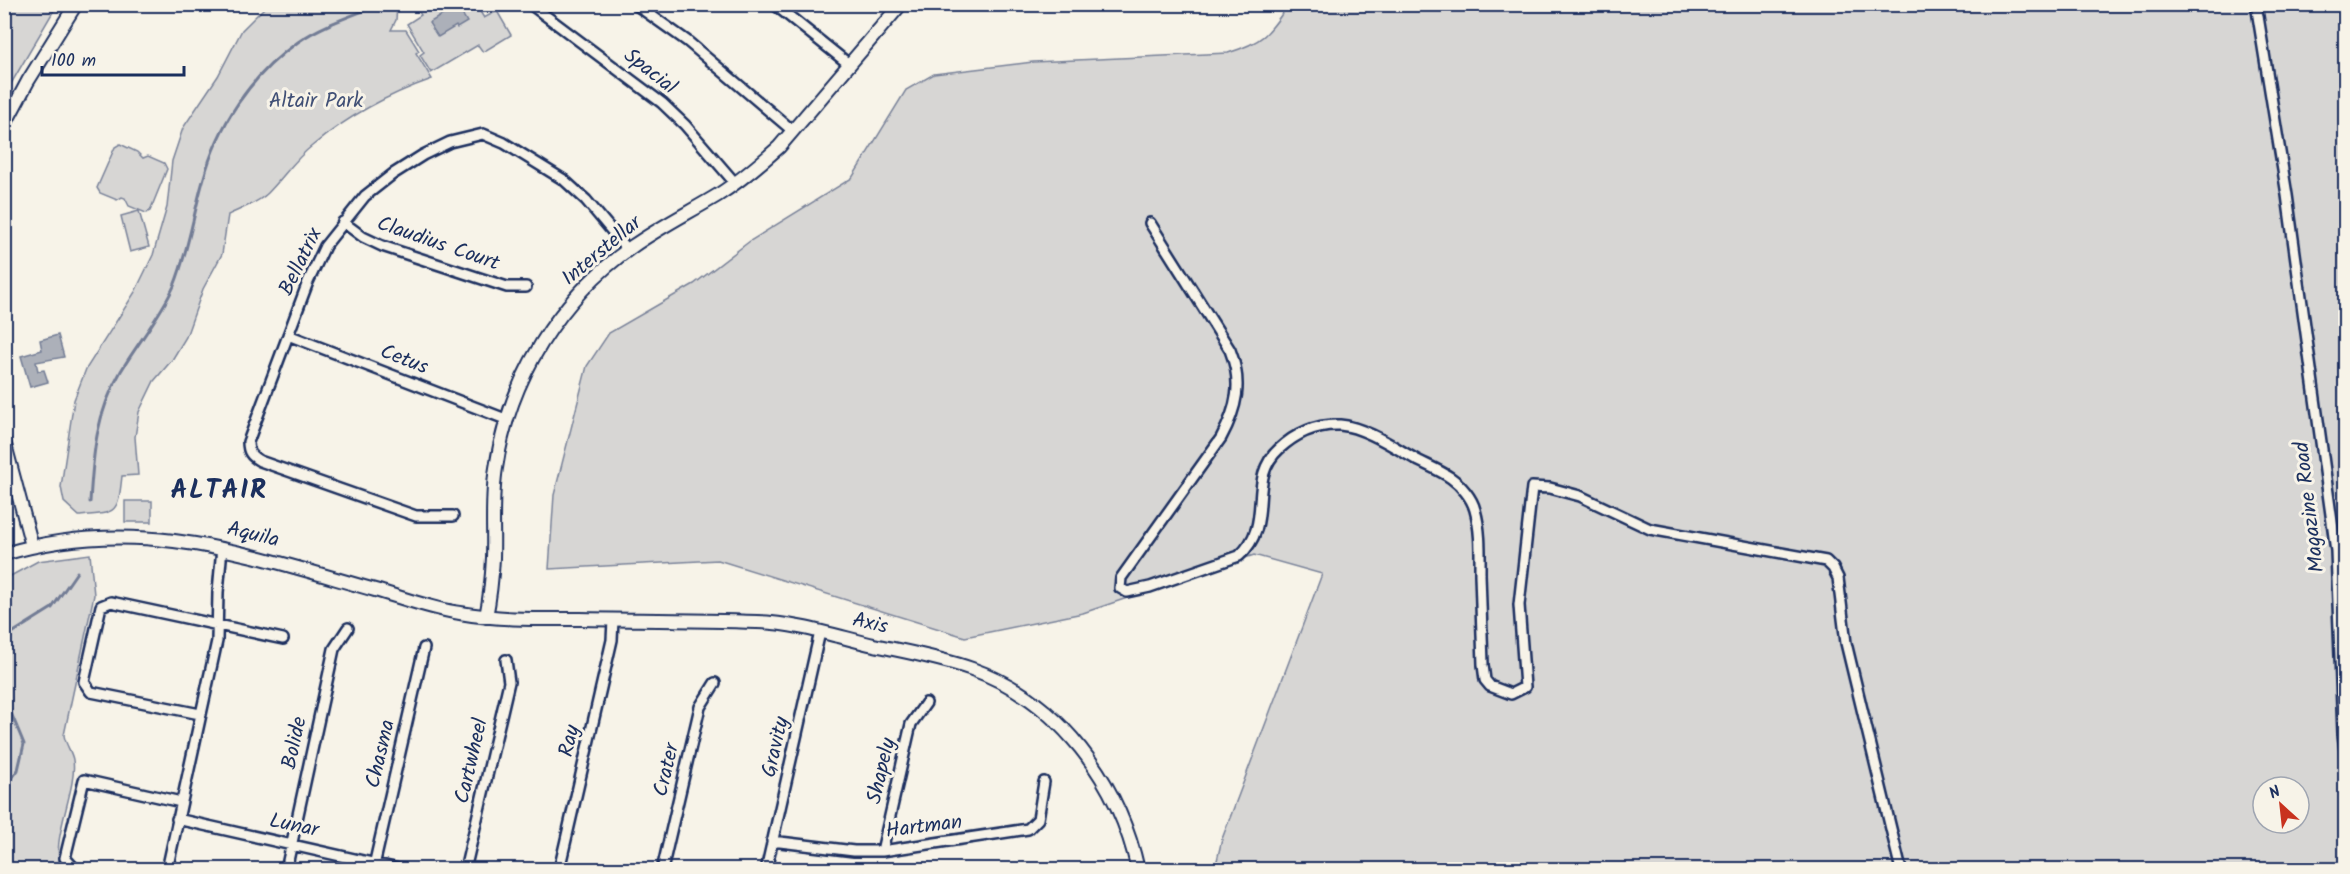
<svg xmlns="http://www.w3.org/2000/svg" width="2350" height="874" viewBox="0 0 2350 874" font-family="Kalam,sans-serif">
	<rect width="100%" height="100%" fill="#f7f3e8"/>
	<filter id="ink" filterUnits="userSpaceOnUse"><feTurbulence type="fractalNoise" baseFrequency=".0167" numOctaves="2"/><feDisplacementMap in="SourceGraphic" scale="12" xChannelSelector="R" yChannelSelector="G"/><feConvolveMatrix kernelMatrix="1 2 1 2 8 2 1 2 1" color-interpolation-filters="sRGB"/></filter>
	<g filter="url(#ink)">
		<path fill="#d7d6d4" stroke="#798299" stroke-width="1.5" fill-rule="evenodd" d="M5,4L57,5L5,94L4,5Z
			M267,5H397L396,20L391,30H406L419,51L416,53L432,79C389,94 347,117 312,146C295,159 283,178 268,193C258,203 240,209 228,215L222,254L203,289L186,337L172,360L154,381L139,412L135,437L138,475L122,476C118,514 117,513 79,516L64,502L61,487L74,400L86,369L135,292L153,255L167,207L172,161L183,128L218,76L242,30Z
			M419,5H476L484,18L497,11L511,35L483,52L478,45L431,73L420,55L424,52L407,24L421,15L416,7Z
			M1288,5H2345V869H1215L1222,839L1322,574L1254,555L1083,613L965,637L718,560L549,569L554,495L587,366L609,333L694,284L750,241L852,178L906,90L934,74L1033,62L1228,53C1263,42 1268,35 1288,5ZM2263,787H2299V823H2263Z
			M120,144L137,152L143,158L148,156L164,163L167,169L150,211L146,213L129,206L125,198L122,197L117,200L100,193L97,188L115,147Z
			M139,211L149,247L130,252L121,216Z
			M125,501H152V522H125Z
			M90,554L94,595L64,735C65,744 72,752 73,760C78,790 47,846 63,869H5V579L38,561Z"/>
		<path fill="#acb0b9" stroke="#727c95" stroke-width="1.5" d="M455,4L457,5L467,22L457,28L456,26L438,37L429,23L447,12L446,10Z
			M58,335L64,357L36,362L38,371L44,370L48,382L30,387L21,356L42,350L40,340Z"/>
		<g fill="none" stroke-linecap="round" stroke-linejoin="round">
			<path stroke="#727c95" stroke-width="3" d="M90,502C93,453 96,414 121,371C137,344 161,315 174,286C188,252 193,216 203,181C218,125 250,76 298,42C322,25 354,15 381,4
				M4,638L52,608L77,572
				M4,696L24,744L18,770L4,789"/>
			<g stroke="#1b2f5e" stroke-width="14">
				<path id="street" d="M530,4L662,103L685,125L735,183
					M635,4L687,41L793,131
					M774,4L850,65
					M2256,4L2287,195L2336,551L2343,734L2346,758
					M343,222L363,237L382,246L507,287H526
					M1150,223L1230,350C1243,383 1237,408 1221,438L1121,578L1120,588L1127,592L1150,587L1239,556C1276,523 1245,480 1279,449C1296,433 1316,424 1340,425C1365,427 1397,449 1419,461C1429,466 1441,471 1451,478C1461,485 1472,498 1475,510C1481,531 1480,553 1480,574C1481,604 1482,635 1483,665L1485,680L1490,686L1511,694L1525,687L1519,605L1532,487L1550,488L1580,496L1650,529L1826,561L1833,568L1838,578L1846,643L1901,870
					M288,335L508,420
					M453,516H416L260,461C251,456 248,452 248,442L308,282L325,246L365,196L393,174L423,155L450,142L483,134L504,143L564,180L586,200L628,250
					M200,714L91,692L84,682L101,606L111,602L283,639
					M177,819L403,870
					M772,841L854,851H882L1028,829L1038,819L1044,782
					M882,851L911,724L926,703
					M76,870L65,858L84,780L181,802
					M167,870L217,641L218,592L222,548
					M286,870L334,649L348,628
					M373,870L424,648
					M465,870L509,682L506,660
					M559,870L612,640L613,620
					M662,870L700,707L715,683
					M766,870L820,632"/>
			</g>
			<g stroke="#1b2f5e" stroke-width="16">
				<path id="secondary" d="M4,126L28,81L76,4
					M4,441L32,546
					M4,554C139,514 247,554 375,590C403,598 432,609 460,613C500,620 540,619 580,619C639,620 698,620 757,622C796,623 836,636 874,645C907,652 941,658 972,669C1059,700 1119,782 1138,870
					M486,617C490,597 492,578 493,558C494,528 491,498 496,468C509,379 559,298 633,246C660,227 690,212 718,195C740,181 760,164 779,147L901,4"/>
			</g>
			<use href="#street" stroke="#f7f3e8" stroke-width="9"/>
			<use href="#secondary" stroke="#f7f3e8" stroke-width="12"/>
		</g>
	</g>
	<g text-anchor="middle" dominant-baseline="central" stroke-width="6" stroke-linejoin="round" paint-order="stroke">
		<g font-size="21" fill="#1b2f5e" stroke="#f7f3e8">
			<text transform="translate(650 72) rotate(38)">Spacial</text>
			<text transform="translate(438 244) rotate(19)">Claudius Court</text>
			<text transform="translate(602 251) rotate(-40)">Interstellar</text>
			<text transform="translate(301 262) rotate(-64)">Bellatrix</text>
			<text transform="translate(404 360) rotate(21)">Cetus</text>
			<text transform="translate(2310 507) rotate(-97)">Magazine Road</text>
			<text transform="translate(253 535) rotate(14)">Aquila</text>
			<text transform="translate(870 624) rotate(13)">Axis</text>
			<text transform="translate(570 741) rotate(-77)">Ray</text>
			<text transform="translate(295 743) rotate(-78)">Bolide</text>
			<text transform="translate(776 747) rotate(-77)">Gravity</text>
			<text transform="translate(381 754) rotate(-77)">Chasma</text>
			<text transform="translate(472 761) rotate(-77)">Cartwheel</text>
			<text transform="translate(667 770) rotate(-77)">Crater</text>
			<text transform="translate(882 771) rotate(-77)">Shapely</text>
			<text transform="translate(294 826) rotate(12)">Lunar</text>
			<text transform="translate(924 827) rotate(-7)">Hartman</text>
		</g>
		<g font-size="21" fill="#415076" stroke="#f7f3e8">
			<text x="316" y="101">Altair Park</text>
		</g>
		<g font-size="27" font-weight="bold" letter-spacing="1.5" fill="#1b2f5e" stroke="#f7f3e8">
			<text x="219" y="490">ALTAIR</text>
		</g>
	</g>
	<rect width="2350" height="874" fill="none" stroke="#f7f3e8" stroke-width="24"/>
	<rect x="12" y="12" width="2326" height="850" fill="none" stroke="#1b2f5e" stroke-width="2" filter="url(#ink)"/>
	<g transform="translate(2281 805) rotate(333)"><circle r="28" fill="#f7f3e8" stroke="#9fa5b1" stroke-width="1.5"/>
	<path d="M0-4.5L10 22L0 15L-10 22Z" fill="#c8321e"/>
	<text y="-9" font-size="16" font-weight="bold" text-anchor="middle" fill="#1b2f5e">N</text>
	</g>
	<path d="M42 66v9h142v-9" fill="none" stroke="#1b2f5e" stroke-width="3"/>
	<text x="51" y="66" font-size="18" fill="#1b2f5e" stroke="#f7f3e8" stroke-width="4.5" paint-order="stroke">100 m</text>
</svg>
